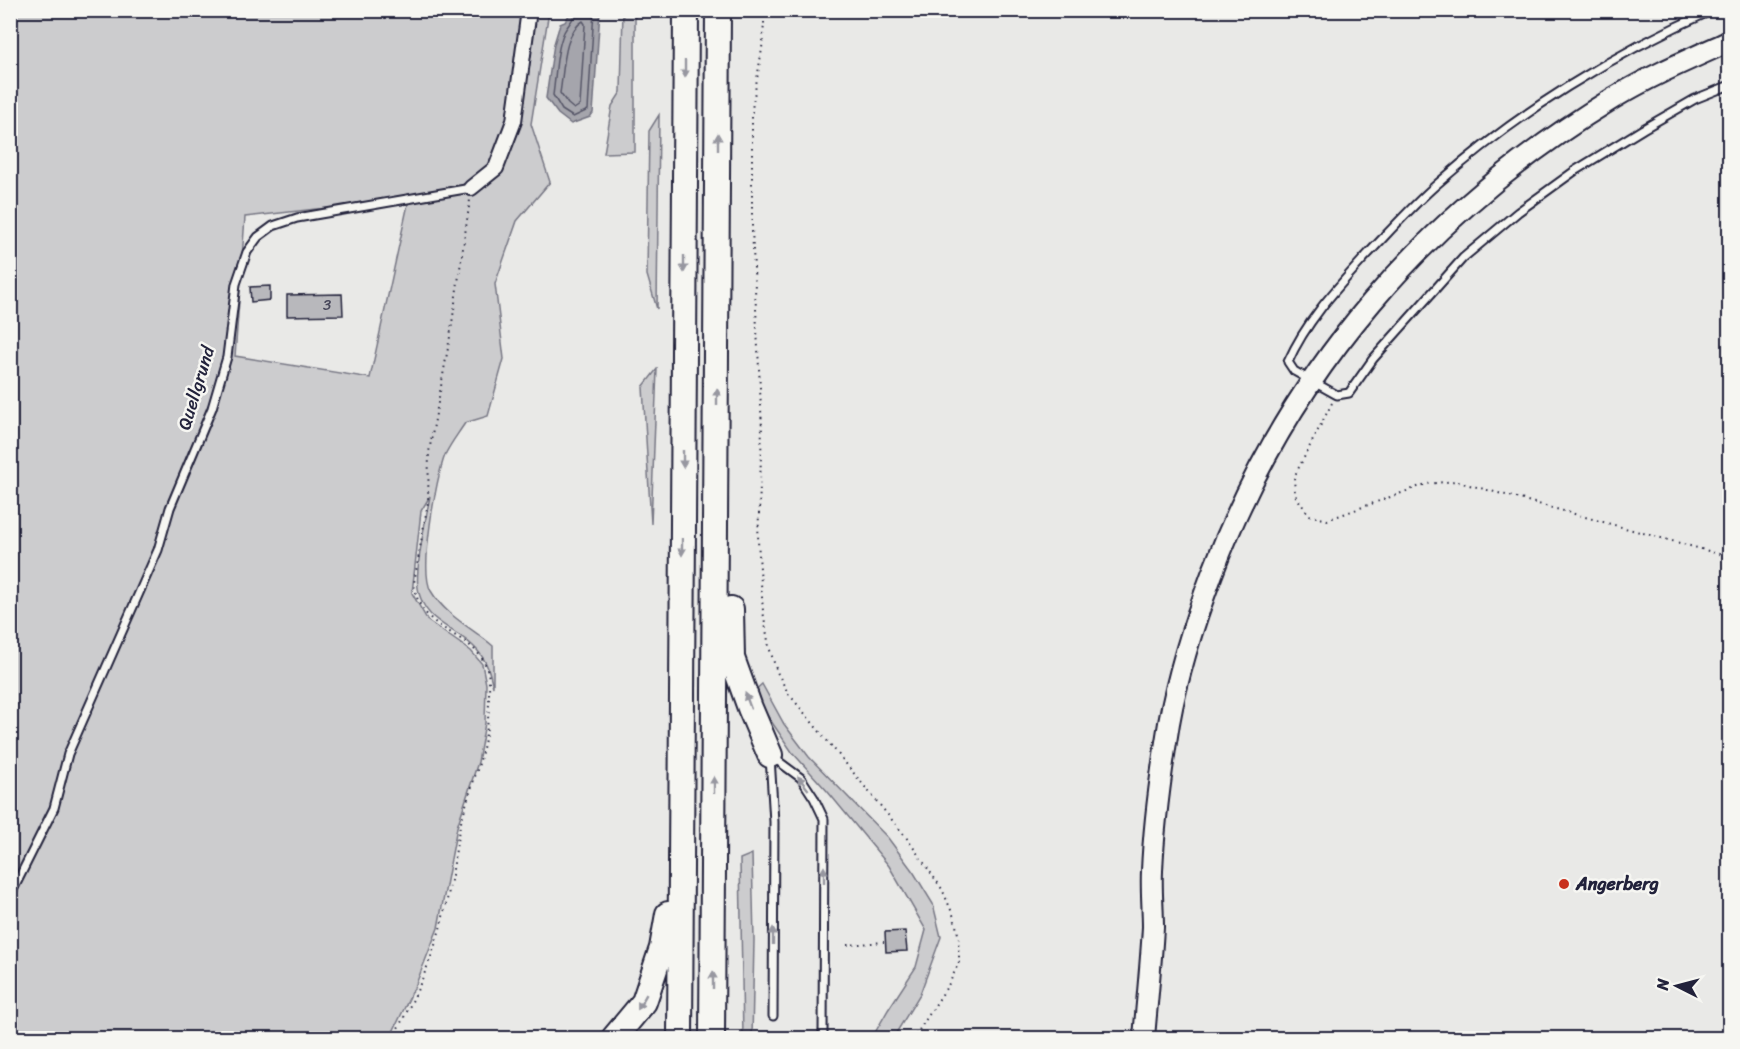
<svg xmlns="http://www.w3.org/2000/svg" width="1740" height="1049" viewBox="0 0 1740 1049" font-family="Sriracha,sans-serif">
	<rect width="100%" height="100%" fill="#e9e9e7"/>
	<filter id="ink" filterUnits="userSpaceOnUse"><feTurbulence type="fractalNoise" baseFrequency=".0167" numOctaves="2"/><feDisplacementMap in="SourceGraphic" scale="12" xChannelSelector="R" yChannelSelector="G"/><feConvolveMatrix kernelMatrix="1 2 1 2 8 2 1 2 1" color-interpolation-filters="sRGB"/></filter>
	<g filter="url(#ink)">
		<path fill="#ccccce" stroke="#777784" stroke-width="1.5" fill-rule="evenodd" d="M10,11H549L531,124L550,182L517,221L495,284L504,359L488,416L465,423C458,434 450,444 445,455C436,478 419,571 431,591C445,615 473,629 493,646V687C490,673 487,661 477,650C456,626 424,625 418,588C415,568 426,519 430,496L421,511L412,593L428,621L471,651L482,664L486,684L485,723L478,762L457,827L438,928L416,984L390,1038H11ZM408,204L370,378L235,356L245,217L316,209Z
			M623,11H635V152L604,153L612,106L621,92Z
			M659,115L657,309L647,275L649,131Z
			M657,369L651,524L643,387Z
			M762,684L784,724L809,757L888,838L914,873L933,904L941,937L920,994L893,1038H872L888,1010L916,967L926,930L889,866L828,792L792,752L752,693Z
			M752,854L754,940L752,1038H743L740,859Z"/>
		<path fill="#a5a5ac" stroke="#71717f" stroke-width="1.5" d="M568,11H600L593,113L590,117L571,124L558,114L546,98L554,44L560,24L565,22L570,13Z"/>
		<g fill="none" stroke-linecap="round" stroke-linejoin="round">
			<path stroke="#565668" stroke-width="1.5" d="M575,10C575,20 568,24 564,32C556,50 556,75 553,95L562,110L573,117L588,110L594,10
				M583,21L585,24L580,105L574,109L568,104L560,93C564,71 563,33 583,21Z"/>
		</g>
		<path fill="#b8b8bc" stroke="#22223b" stroke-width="1.5" d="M270,286V300L251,302L250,287Z
			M342,294L343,315L287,316V295Z
			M905,931L907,951L886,952L885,932Z"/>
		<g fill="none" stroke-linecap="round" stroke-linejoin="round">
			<g stroke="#22223b" stroke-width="11">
				<path id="lane" d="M1713,10C1614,53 1517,113 1436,185C1412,206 1389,232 1366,256C1337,288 1306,321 1288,362L1294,371L1337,395L1349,393L1373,359L1463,258L1518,212L1576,170L1643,129L1695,99L1730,85
					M770,757L774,822L773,1016
					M774,758L801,778L814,798L824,819L823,1038
					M10,896L54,808L68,754L158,550L170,508L212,408L227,357L236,284L247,252L258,237L273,226L297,218L471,188"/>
			</g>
			<g stroke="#22223b" stroke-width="18">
				<path id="street" d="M471,188L496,168L514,121L529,10"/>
			</g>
			<g stroke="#22223b" stroke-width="24">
				<path id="secondary" d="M1144,1038C1147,1001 1151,964 1153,927C1153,908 1151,890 1152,871C1154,822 1161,772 1169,723C1178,673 1194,622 1212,574C1289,370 1427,212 1612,99C1650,76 1690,59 1730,41"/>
			</g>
			<g stroke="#22223b" stroke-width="28">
				<path id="highway" d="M731,609L732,658L750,708L770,755
					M614,1038L644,1002L662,948L668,914
					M680,1038L686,10
					M712,1038L718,10"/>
			</g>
			<path stroke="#22223b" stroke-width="2" stroke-dasharray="1.5 4.5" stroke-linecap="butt" d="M765,10L762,49L752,109V229L762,428L758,541L763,611L769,647L777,672L788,693L906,837L942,889L954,917L959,938V962L950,982L914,1038
				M1332,403L1294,477L1295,495L1309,515L1327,520L1426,484L1455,481L1730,557
				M847,945L884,942
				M392,1038C411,1008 432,960 441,925C446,905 451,883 454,863C456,851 457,838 460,826C472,780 489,748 489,698C489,688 490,675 486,666C470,629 419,634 414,583L428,502L429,452L450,337L470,200"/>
			<use href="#lane" stroke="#f6f6f2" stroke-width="7"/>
			<use href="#street" stroke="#f6f6f2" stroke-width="14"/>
			<use href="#secondary" stroke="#f6f6f2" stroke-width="20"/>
			<use href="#highway" stroke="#f6f6f2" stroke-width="24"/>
		</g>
		<defs><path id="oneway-solid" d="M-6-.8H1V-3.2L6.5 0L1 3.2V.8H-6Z" transform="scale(1.5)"/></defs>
		<g fill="#9797a0">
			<use href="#oneway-solid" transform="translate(685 69) rotate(90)"/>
			<use href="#oneway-solid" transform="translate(718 142) rotate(-90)"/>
			<use href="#oneway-solid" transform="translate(684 264) rotate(90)"/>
			<use href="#oneway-solid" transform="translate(717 397) rotate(-90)"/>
			<use href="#oneway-solid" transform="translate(683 459) rotate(90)"/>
			<use href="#oneway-solid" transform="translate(682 547) rotate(90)"/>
			<use href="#oneway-solid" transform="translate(748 701) rotate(-110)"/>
			<use href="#oneway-solid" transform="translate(803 783) rotate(-128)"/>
			<use href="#oneway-solid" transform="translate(714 785) rotate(-90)"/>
			<use href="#oneway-solid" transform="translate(824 875) rotate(-90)"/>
			<use href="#oneway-solid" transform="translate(773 936) rotate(-90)"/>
			<use href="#oneway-solid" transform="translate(713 980) rotate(-90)"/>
			<use href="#oneway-solid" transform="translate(642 1002) rotate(120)"/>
		</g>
	</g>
	<circle fill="#c8321e" stroke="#f6f6f2" stroke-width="2" cx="1564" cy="884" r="6"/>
	<g text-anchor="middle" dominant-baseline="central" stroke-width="5" stroke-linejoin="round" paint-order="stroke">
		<g font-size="15" fill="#48485b">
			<text x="327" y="305">3</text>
		</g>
		<g font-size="18" fill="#22223b" stroke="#f6f6f2">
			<text transform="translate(196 388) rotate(-73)">Quellgrund</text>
		</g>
		<g font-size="18" font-weight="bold" fill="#22223b" stroke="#f6f6f2" text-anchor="start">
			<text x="1576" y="884">Angerberg</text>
		</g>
	</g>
	<rect width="1740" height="1049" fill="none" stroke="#f6f6f2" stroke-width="36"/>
	<rect x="18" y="18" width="1704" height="1013" fill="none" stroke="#22223b" stroke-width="2" filter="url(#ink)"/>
	<g transform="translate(1677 986) rotate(276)" stroke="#f6f6f2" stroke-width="4.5" paint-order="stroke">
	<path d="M0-4.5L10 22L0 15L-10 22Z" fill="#22223b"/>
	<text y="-9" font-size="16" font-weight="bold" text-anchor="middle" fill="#22223b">N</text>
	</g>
</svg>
